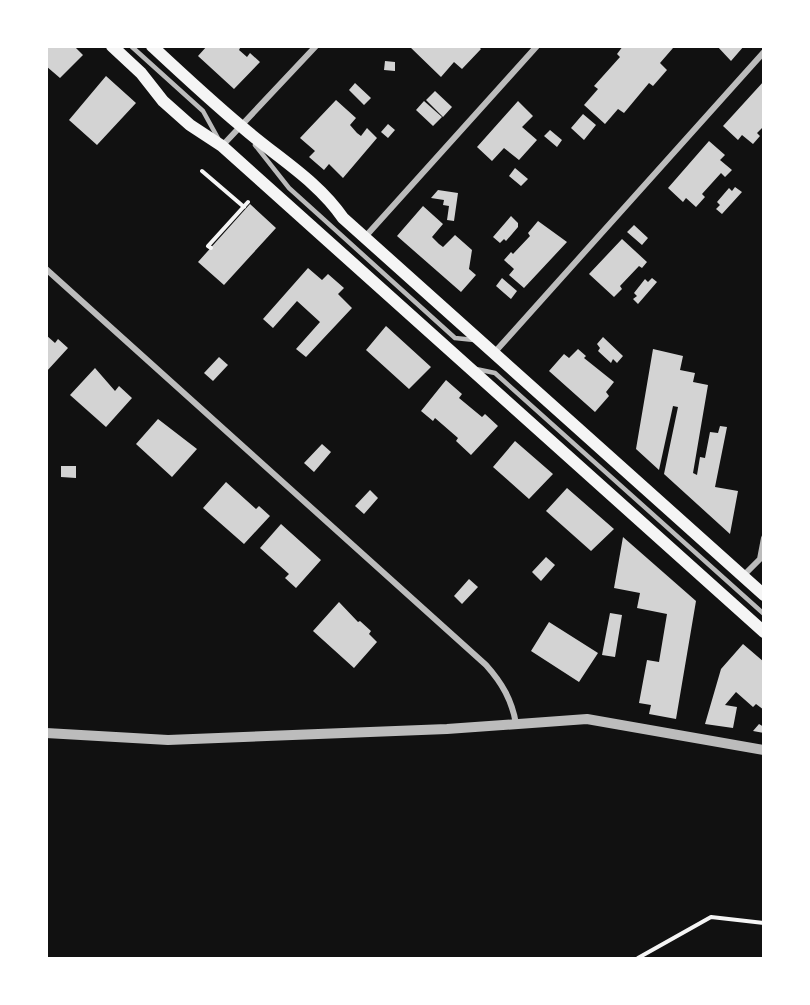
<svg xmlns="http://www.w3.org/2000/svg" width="810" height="1005" viewBox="0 0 810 1005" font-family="'Sofia Sans Condensed',sans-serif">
	<rect width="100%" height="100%" fill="#111"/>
	<path fill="#d3d3d3" d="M46,46H74L83,55L60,78L46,66Z
		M207,46H241L239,50L247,57L250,53L260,62L234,89L198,56Z
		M409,46H478L481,49L462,69L454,62L441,77Z
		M623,46L673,48L660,63L667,70L653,86L649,83L624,113L618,109L605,124L584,105L598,89L594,86L620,57L617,54Z
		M717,46H744L731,61Z
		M385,61L395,62V71L384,70Z
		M106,76L136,103L97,145L69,120Z
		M764,81V126L757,133L760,136L753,144L742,135L738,140L723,126Z
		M355,83L371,98L364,105L349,90Z
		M435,91L452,107L443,117L426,100Z
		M336,100L356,118L350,125L357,133L361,136L367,128L377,138L343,178L329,164L324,170L309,157L315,151L300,138Z
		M424,101L442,117L433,126L416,110Z
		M518,101L533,116L522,127L537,140L519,160L504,148L492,161L477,147Z
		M583,114L596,125L584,140L571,128Z
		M388,124L395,130L388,138L381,132Z
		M550,130L562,140L557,147L544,136Z
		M709,141L725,155L720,160L732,170L725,177L721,173L702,194L705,197L696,207L686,198L683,202L668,188Z
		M515,168L528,179L521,186L509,176Z
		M735,187L742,192L722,214L716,209L720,205L717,202L729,188L732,191Z
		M438,190L458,193L454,221L447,220L449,206L443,205L444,200L431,198Z
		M250,204L276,228L224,285L198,262Z
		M423,206L443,224L432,237L439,244L443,247L455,235L472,250L469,269L476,275L461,292L397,236Z
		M511,216L518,223V227L506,241L504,239L500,243L493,237Z
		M538,221L567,242L524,288L509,275L514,269L504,260L511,252L513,254L530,236L528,233Z
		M634,225L648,238L642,245L627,232Z
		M622,239L647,262L642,268L639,266L620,286L622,289L614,297L589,274Z
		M308,268L322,280L328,274L344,288L338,294L352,308L306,357L296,349L320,322L297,301L273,328L263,319Z
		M502,278L517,291L511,299L496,286Z
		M652,278L657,282L638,304L633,299L637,296L634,293L645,279L648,282Z
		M386,326L431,367L409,389L366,350Z
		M46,335L55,343L58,339L68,348L46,372Z
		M603,337L623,356L617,363L613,359L611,363L598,351L600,348L597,344Z
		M578,349L586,356L584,358L614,382L606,392L609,396L595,412L549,371L564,354L569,358Z
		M653,349L683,356L680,370L695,373L693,382L708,385L693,473L697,475L700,457L705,458L710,432L718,433L720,426L727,427L715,487L738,491L730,534L664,474L678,407L673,406L659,470L636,449Z
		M219,357L228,365L213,381L204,373Z
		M95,368L115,391L119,386L132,398L106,427L70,395Z
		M446,380L462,394L459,398L482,417L485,414L498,426L471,455L456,441L458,438L435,418L433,421L421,411Z
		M158,419L197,449L172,477L136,444Z
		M515,441L553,474L529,499L493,467Z
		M322,444L331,452L314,472L304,463Z
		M61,466H76V478L61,477Z
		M226,482L256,509L259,506L270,516L244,544L203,508Z
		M567,488L614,529L591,551L546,511Z
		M370,490L378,498L364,514L355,506Z
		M281,524L321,560L296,588L285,578L289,574L260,548Z
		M623,537L696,601L676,719L649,714L651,705L639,703L647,660L659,662L667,614L637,608L640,593L614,588Z
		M546,557L555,565L541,581L532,572Z
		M469,579L478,587L462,604L454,596Z
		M339,602L358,622L360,621L371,631L369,634L377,642L354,668L313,631Z
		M610,613L622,615L615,657L602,655Z
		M549,622L598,653L579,682L531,651Z
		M743,644L764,662V710L756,704L753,707L736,692L725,705L737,707L733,728L705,724L721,669Z
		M759,724L764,727V733L753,731Z"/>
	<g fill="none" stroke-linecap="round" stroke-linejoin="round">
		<path stroke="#f5f5f5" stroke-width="4" d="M202,171L244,207
			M211,248L208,246L248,202
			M638,958L711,917L764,923"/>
		<path stroke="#bcbcbc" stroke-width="4.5" d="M131,46L203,111L219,140
			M255,145L289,188L455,338L474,340
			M476,369L495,373L764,614"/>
		<path stroke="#bcbcbc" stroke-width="6" d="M222,146L316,46
			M365,237L537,46
			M46,269L486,665C502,683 512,700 516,724
			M494,353L764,52
			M743,576L760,559L764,538"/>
		<path stroke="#bcbcbc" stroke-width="10" d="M46,733L168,740L447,729L587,719L764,750"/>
		<path stroke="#f5f5f5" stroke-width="12" d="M112,46L141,73L163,101L190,125L222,146L764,632
			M152,46C181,73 211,101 241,126C276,157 316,179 343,218L764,595"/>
	</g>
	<rect width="810" height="1005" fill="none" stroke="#ffffff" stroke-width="96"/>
</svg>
